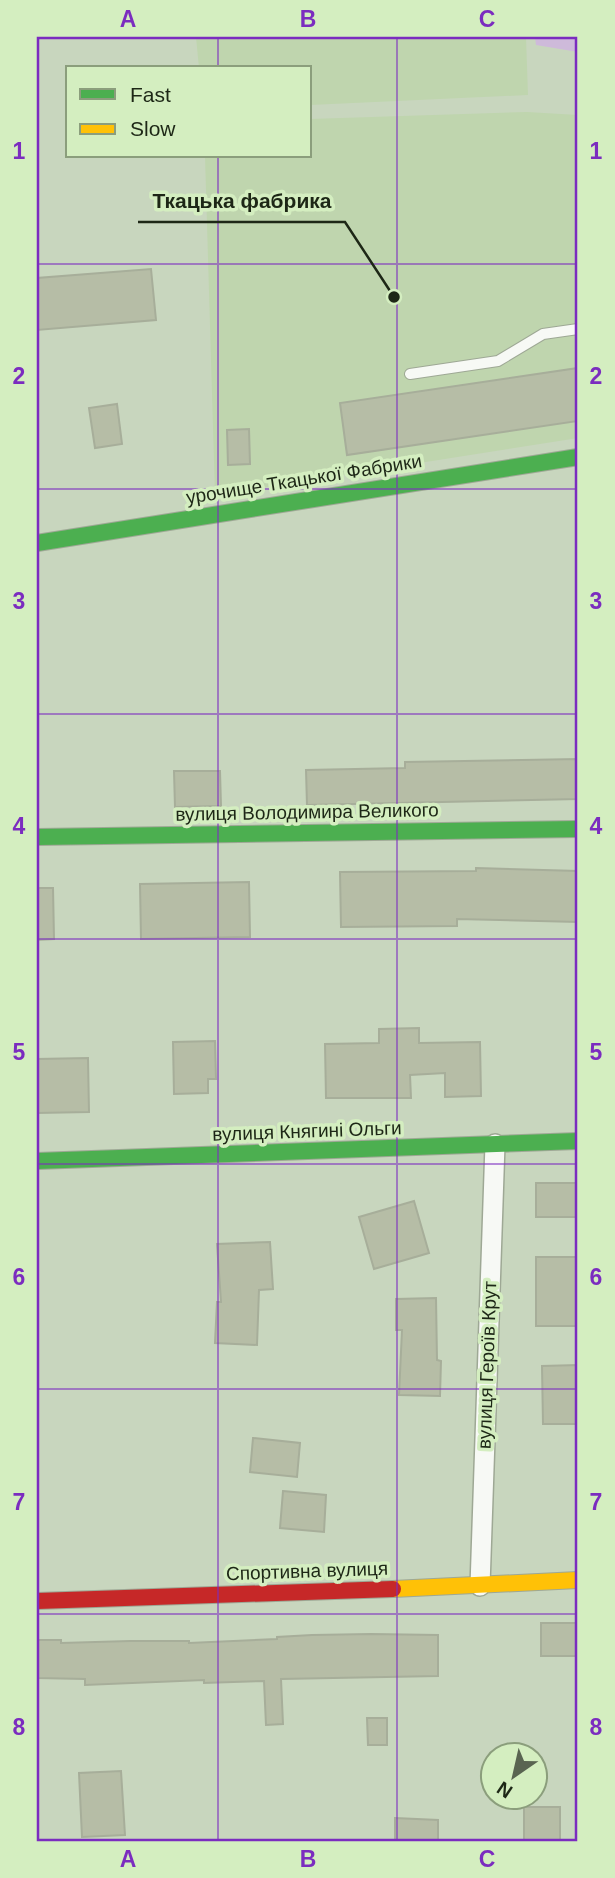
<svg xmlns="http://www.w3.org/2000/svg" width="615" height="1878" viewBox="0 0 615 1878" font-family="Arial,sans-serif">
	<rect width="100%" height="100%" fill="#c8d6be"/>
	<path fill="#bfd5ae" d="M196,37H526L528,95L310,105V68H199Z
		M527,112L578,115V438L215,495L205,156H310V119Z"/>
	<path fill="#cebada" d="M535,37H578V52L536,45Z"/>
	<path fill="#b6bda6" stroke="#a7ae9a" stroke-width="2" d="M151,269L156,320L37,330V278Z
		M578,368V421L347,455L340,403Z
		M117,404L122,444L95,448L89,408Z
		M249,429L250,464L228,465L227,430Z
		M578,759V799L307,805L306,770L405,768V762Z
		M174,771H220L221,806L175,807Z
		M476,868L578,871V922L457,919V926L341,927L340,872L476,871Z
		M249,882L250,937L141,939L140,884Z
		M37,888H53L54,939L37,940Z
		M419,1028V1043L480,1042L481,1096L445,1097V1073L410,1075L411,1098H326L325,1044L379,1043V1029Z
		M215,1041L216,1079H208V1093L174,1094L173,1042Z
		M88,1058L89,1112L37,1113V1059Z
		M536,1183H578V1217H536Z
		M414,1201L429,1253L374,1269L359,1217Z
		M270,1242L273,1289L259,1290L257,1345L215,1343L217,1302H221L217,1244Z
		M536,1257H578V1326H536Z
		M436,1298L437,1360L441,1361L440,1396L399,1395L402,1330H396V1299Z
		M578,1365V1424H543L542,1366Z
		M253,1438L300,1443L297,1477L250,1472Z
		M283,1491L326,1495L324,1532L280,1528Z
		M541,1623H578V1656H541Z
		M371,1634L438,1635V1676L281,1679L283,1724L266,1725L264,1681L204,1683V1680L85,1685V1679L37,1678V1640H61V1643L130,1641H189V1643L277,1639V1637L312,1635Z
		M367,1718H387V1745H368Z
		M121,1771L125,1835L82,1837L79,1773Z
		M524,1807H560V1841H524Z
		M395,1818L438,1820V1841H395Z"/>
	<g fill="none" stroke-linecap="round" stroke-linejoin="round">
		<g stroke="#9ea895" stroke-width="12">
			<path id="lane" d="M410,374L498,361L543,334L578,329"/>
		</g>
		<g stroke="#9ea895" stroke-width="22">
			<path id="street" d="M480,1586L495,1144"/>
		</g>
		<g stroke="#9ea895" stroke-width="18">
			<path id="fast" d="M37,543L578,457
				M37,837L578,829
				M37,1161L578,1141"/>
		</g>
		<g stroke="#9ea895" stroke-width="18">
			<path id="slow" d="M393,1589L578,1580"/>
		</g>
		<g stroke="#9ea895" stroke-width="18">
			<path id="jam" d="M37,1601L393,1589"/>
		</g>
		<use href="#lane" stroke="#f7f9f5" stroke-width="10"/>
		<use href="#street" stroke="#f7f9f5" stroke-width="19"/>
		<use href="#fast" stroke="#4caf50" stroke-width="16"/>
		<use href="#slow" stroke="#ffc107" stroke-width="16"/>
		<use href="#jam" stroke="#c62828" stroke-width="16"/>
	</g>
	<path fill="none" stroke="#7b2cbf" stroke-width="2" stroke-opacity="0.55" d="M218,37V68M397,37V1841M218,156V1841M37,264H578M37,489H578M37,714H578M37,939H578M37,1164H578M37,1389H578M37,1614H578"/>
	<g text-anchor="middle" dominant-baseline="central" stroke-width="7" stroke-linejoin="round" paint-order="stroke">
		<g font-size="19" fill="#1d2716" stroke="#d4eec0">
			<text transform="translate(304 479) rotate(-9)">урочище Ткацької Фабрики</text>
			<text transform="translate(307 812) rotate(-1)">вулиця Володимира Великого</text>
			<text transform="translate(307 1131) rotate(-2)">вулиця Княгині Ольги</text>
			<text transform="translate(487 1365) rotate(-88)">вулиця Героїв Крут</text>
			<text transform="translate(307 1571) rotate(-2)">Спортивна вулиця</text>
		</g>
	</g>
	<path fill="none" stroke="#1d2716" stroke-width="2.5" d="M394 297L345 222H138"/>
	<circle fill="#1d2716" stroke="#d4eec0" stroke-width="2.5" cx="394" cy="297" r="7"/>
	<g font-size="21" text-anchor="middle" font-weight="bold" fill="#1d2716" stroke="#d4eec0" stroke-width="7" stroke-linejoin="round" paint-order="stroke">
		<text x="242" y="208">Ткацька фабрика</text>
	</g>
	<rect width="615" height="1878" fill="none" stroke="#d4eec0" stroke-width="77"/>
	<rect x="66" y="66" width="245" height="91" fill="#d4eec0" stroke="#8b9e7c" stroke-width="2"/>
	<rect x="80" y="89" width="35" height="10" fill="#4caf50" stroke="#8b9e7c" stroke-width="2"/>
	<text x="130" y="102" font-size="21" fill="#1d2716">Fast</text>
	<rect x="80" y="124" width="35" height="10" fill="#ffc107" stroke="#8b9e7c" stroke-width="2"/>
	<text x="130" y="136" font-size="21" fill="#1d2716">Slow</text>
	<g transform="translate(514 1776) rotate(214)"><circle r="33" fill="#d4eec0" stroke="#8b9e7c" stroke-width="2"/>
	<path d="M0-5L12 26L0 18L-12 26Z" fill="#596451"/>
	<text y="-10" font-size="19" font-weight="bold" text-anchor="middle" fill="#1d2716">N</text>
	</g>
	<rect x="38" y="38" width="538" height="1802" fill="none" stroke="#7b2cbf" stroke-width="2.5"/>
	<g font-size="23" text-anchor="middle" font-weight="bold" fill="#7b2cbf">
		<text x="128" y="27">A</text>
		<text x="308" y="27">B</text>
		<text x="487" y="27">C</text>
		<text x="19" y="159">1</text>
		<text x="596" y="159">1</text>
		<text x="19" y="384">2</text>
		<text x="596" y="384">2</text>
		<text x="19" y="609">3</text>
		<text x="596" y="609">3</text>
		<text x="19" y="834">4</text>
		<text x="596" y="834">4</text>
		<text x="19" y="1060">5</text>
		<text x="596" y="1060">5</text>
		<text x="19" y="1285">6</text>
		<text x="596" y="1285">6</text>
		<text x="19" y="1510">7</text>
		<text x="596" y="1510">7</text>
		<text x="19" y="1735">8</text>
		<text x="596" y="1735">8</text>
		<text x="128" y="1867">A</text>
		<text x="308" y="1867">B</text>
		<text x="487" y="1867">C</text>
	</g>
</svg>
